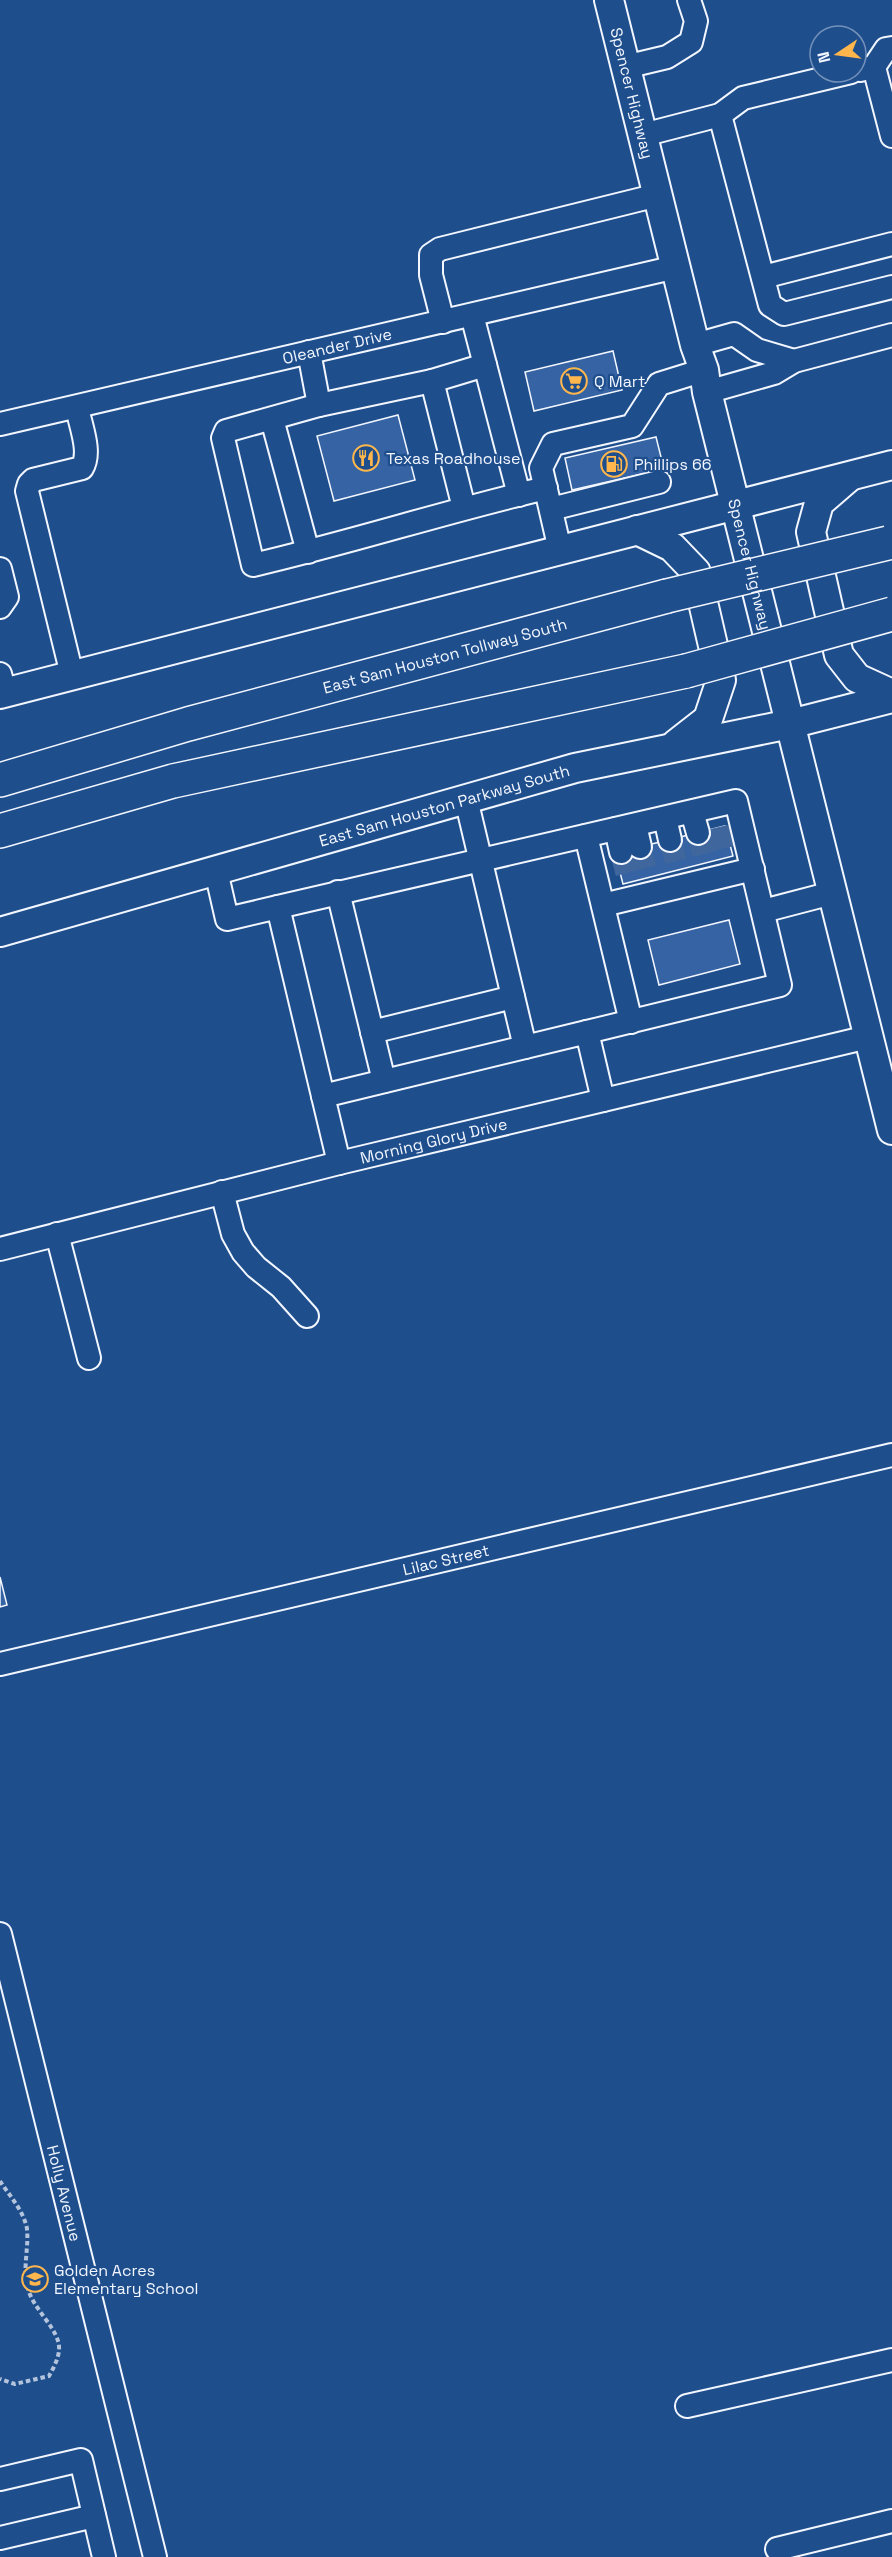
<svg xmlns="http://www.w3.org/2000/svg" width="892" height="2557" viewBox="0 0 892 2557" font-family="'Space Grotesk',sans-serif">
	<rect width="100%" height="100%" fill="#1f4e8c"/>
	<path fill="#3563a3" stroke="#f2f6ff" stroke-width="1.5" d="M613,351L622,390L534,411L525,372Z
		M398,415L415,480L334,501L317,436Z
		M656,437L664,469L572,490L565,458Z
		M725,826L733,856L623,884L615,853Z
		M729,920L740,964L659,985L648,940Z
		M0,1577L7,1605L0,1607Z"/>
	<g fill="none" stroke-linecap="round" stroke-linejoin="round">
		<path stroke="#3f679d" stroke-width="22" stroke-dasharray="22 11" stroke-linecap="butt" d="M719,827L726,858
			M698,833L705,863
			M670,840L678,870
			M640,847L648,878
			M621,852L629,883"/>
		<g stroke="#f2f6ff" stroke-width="26">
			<g id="minor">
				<path d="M625,67L667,57L691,42L696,21L689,0"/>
				<path d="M874,67L892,136"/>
				<path d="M860,70L874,67L886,49L892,48"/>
				<path d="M720,115L770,305L784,314L892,287"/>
				<path d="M643,135L720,115L743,98L851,72"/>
				<path d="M763,277L892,244"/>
				<path d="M472,315L519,495"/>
				<path d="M443,322L431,275V255L440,249L658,195"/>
				<path d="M695,345L734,334L757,350L794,361"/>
				<path d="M309,352L319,405L226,431L223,438L253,565C352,542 447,511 546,488"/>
				<path d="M432,381L485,365"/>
				<path d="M707,392L774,373L794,361L892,335"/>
				<path d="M319,405L432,381L464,508"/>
				<path d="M272,419L308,552"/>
				<path id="s1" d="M0,424L676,267"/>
				<path d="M551,509L659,482"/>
				<path d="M560,550L541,468L553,444L632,426L659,384L704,370"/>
				<path d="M0,569L7,597L0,607"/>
				<path d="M0,674L5,692"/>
				<path d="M72,675L27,491L29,484L33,480L82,468C92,452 80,425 77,407"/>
				<path d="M466,799L525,1047"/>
				<path d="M692,812L698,833"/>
				<path d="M665,818L670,840"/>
				<path d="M635,825L640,847"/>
				<path d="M616,829L621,852"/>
				<path d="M586,836L631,1022"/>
				<path d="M216,871L227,919L278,907L323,1096"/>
				<path d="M338,892L384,1081"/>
				<path d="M603,905L753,869"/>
				<path d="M278,907L736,801L780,985L587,1032"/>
				<path d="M763,911L832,893"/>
				<path d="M372,1032L513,997"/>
				<path d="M339,1163L323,1096L587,1032L603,1100"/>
				<path d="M222,1192L233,1234L243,1252L256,1267L281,1287L307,1316"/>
				<path d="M57,1234L89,1358"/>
				<path id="s2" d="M0,1249L339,1163L868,1037"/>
				<path id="s3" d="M0,1664L892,1455"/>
				<path id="s4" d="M0,1934L155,2557"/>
				<path d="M687,2406L892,2360"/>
				<path d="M0,2479L81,2460L104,2557"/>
				<path d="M0,2538L94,2516"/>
				<path d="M777,2549L892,2521"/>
			</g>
		</g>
		<g stroke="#f2f6ff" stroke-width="32">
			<g id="major">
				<path id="s5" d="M609,0L695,345L704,370L707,392L892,1130"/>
				<path d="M848,478L819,503L811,532L839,655L857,678L892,694"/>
				<path d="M637,530L672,547L696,572L721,680L708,719L676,744"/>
				<path d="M0,694L892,465"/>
				<path id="s6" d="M0,932L575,768L790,724L892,698"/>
			</g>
		</g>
		<g stroke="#f2f6ff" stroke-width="36">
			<g id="highway">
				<path id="s7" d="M0,780L188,724L667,596"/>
				<path d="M0,831L173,781L686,671"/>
			</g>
		</g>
		<path stroke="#b3c4dc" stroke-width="4" stroke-dasharray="4.5 3" stroke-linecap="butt" d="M0,2181C9,2195 24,2211 27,2229C29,2249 22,2269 28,2289C34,2309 53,2324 58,2341C62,2353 54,2367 49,2376L15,2384L0,2379"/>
		<use href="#minor" stroke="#1f4e8c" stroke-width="22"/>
		<use href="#major" stroke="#1f4e8c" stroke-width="28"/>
		<use href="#highway" stroke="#1f4e8c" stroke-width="33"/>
		<g stroke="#f2f6ff" stroke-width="36" stroke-linecap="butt">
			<path id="highway-bridge" d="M667,596L888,543
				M686,671L892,614"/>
		</g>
		<use href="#highway-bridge" stroke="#1f4e8c" stroke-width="33"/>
	</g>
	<defs>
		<g id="supermarket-ring" transform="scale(1.35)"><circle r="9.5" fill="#1f4e8c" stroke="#ffb74d" stroke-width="1.5"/><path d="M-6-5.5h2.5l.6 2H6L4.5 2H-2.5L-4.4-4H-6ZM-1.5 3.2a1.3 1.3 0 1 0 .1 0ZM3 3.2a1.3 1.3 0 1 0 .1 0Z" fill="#ffb74d"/></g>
		<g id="restaurant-ring" transform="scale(1.35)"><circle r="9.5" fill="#1f4e8c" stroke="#ffb74d" stroke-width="1.5"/><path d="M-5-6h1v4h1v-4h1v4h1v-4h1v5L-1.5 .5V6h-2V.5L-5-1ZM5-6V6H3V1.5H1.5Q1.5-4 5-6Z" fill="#ffb74d"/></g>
		<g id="fuel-ring" transform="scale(1.35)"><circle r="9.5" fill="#1f4e8c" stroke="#ffb74d" stroke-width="1.5"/><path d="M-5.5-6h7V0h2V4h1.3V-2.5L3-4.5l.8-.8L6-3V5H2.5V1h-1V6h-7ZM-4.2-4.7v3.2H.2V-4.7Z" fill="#ffb74d"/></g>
		<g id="school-ring" transform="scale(1.35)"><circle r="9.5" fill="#1f4e8c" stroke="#ffb74d" stroke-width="1.5"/><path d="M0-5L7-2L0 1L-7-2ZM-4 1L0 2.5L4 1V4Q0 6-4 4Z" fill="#ffb74d"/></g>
	</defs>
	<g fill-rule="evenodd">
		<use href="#supermarket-ring" x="574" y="381"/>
		<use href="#restaurant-ring" x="366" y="458"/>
		<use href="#fuel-ring" x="614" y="464"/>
		<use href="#school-ring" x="35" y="2279"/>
	</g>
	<g text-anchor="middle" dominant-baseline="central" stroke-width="4.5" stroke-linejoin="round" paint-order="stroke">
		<g font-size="16" fill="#f2f6ff" stroke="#1f4e8c">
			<text stroke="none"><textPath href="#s5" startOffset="96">Spencer Highway</textPath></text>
			<text stroke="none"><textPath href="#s1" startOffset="346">Oleander Drive</textPath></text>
			<text stroke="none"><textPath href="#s5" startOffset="582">Spencer Highway</textPath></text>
			<text stroke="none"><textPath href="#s7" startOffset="462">East Sam Houston Tollway South</textPath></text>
			<text stroke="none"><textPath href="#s6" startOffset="462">East Sam Houston Parkway South</textPath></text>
			<text stroke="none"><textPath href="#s2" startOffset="447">Morning Glory Drive</textPath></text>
			<text stroke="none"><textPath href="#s3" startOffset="458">Lilac Street</textPath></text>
			<text stroke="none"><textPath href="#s4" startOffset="267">Holly Avenue</textPath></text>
		</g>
		<g font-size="16" fill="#f2f6ff" stroke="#1f4e8c" text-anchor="start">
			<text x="594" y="381">Q Mart</text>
			<text x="386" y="458">Texas Roadhouse</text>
			<text x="634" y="464">Phillips 66</text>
			<text x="54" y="2270">Golden Acres<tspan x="54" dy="18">Elementary School</tspan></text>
		</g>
	</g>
	<g transform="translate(838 54) rotate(257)"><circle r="28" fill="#1f4e8c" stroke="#7391ba" stroke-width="1.5"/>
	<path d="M0-4.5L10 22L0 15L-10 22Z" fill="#ffb74d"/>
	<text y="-9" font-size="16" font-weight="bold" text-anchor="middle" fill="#f2f6ff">N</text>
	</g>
</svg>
